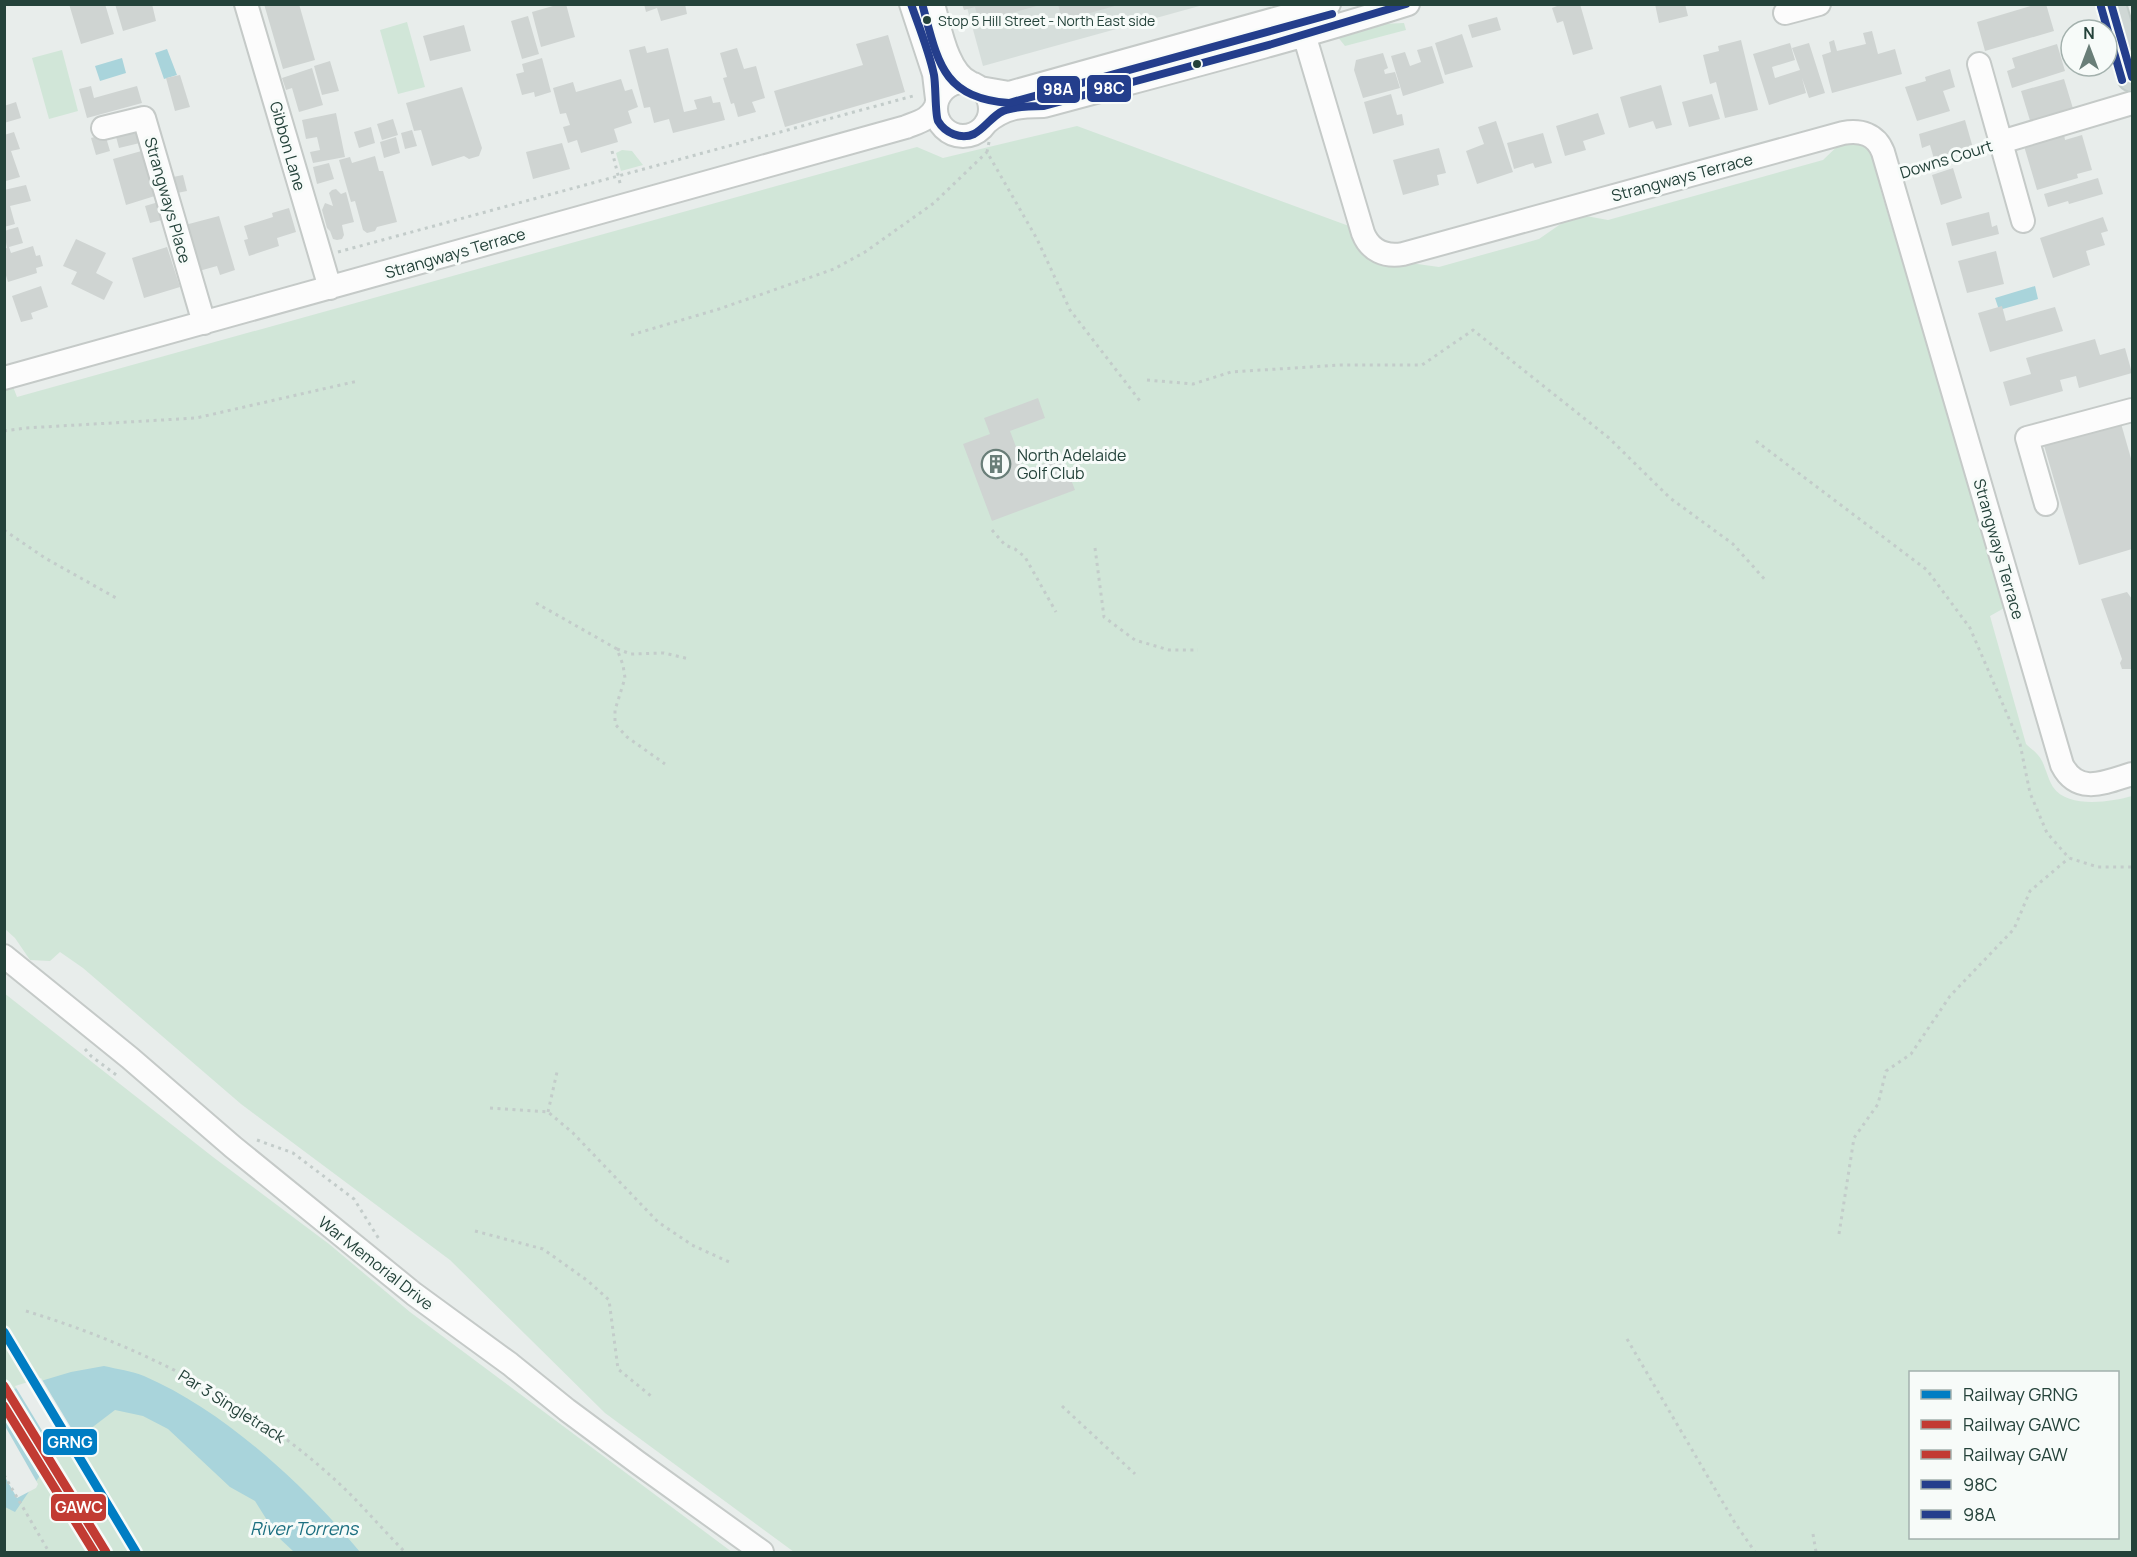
<svg xmlns="http://www.w3.org/2000/svg" width="2137" height="1557" viewBox="0 0 2137 1557" font-family="Manrope,sans-serif">
	<rect width="100%" height="100%" fill="#e8edeb"/>
	<path fill="#d6dedb" d="M966,4L1203,5L983,66Z"/>
	<path fill="#d1e6d8" fill-rule="evenodd" d="M407,22L425,87L398,94L380,30Z
		M1404,23L1406,30L1345,46L1337,36L1381,24Z
		M62,50L78,111L49,119L32,58Z
		M1077,126L1349,226L1359,250L1375,261L1410,263L1439,267L1539,239L1575,214L1608,220L1823,160L1846,138L1870,145L1881,181L1880,188L2006,607L1990,616L2026,744C2031,749 2039,754 2042,761C2046,769 2048,779 2053,787C2068,809 2111,802 2132,796V1552H794L605,1413L450,1260L241,1104L83,968L60,952L50,961L30,960L15,938L5,929L4,387L12,384L17,397L917,147L943,158ZM1910,1372H2118V1538H1910Z
		M622,150L632,151L643,165L621,171L616,153Z
		M4,993L213,1157L329,1244L410,1312L732,1552H5Z"/>
	<path fill="#a9d4db" d="M167,49L177,75L164,79L155,53Z
		M122,58L126,73L100,81L95,66Z
		M2035,286L2038,299L1999,310L1995,298Z
		M104,1366C117,1369 132,1371 144,1376C225,1411 304,1485 360,1552H294L277,1536L255,1501L230,1487L168,1429L143,1416L115,1410L52,1458L15,1512L5,1507L4,1392L71,1372Z"/>
	<path fill="#e8edeb" d="M41,1378L79,1441L58,1457L15,1386Z
		M12,1387L54,1460L49,1468L38,1474L5,1416L4,1389Z
		M5,1426L38,1484L36,1488L17,1498L5,1477Z"/>
	<path fill="#cfd4d2" d="M69,4H105L114,34L81,44Z
		M115,4H152L156,21L123,31Z
		M264,4H299L315,60L283,69Z
		M560,4H566L575,37L541,47L532,12Z
		M644,4H685L687,14L661,21L657,8L646,12Z
		M962,4H1040V5L983,21L981,14L977,15L975,7L964,10Z
		M1058,4H1118V5L1062,21Z
		M1562,4H1580L1593,49L1573,55L1563,21L1557,23L1552,8Z
		M1655,4H1685L1688,16L1659,23Z
		M2037,4H2046L2054,31L1985,51L1977,22Z
		M528,16L539,54L522,59L511,21Z
		M1497,17L1501,30L1472,38L1468,25Z
		M464,25L471,51L430,61L423,36Z
		M1872,31L1878,54L1895,49L1902,74L1832,93L1822,55L1831,52L1829,42L1834,40L1837,51L1866,44L1863,33Z
		M1462,34L1473,67L1445,75L1435,43Z
		M888,35L905,92L785,127L774,91L863,65L856,44Z
		M1741,40L1758,110L1725,118L1716,82L1710,84L1703,55L1719,51L1718,46Z
		M1790,43L1795,60L1772,67L1775,78L1800,70L1792,48L1809,43L1825,93L1809,98L1802,78L1806,93L1769,105L1753,54Z
		M2057,44L2065,71L2012,88L2007,71L2015,68L2012,58Z
		M645,46L647,53L668,48L684,112L697,109L694,100L711,96L713,103L720,102L725,120L673,133L669,119L654,123L650,107L644,108L629,50Z
		M1432,46L1444,83L1403,96L1391,56L1405,52L1410,66L1421,62L1417,50Z
		M737,48L744,69L756,66L765,98L752,102L756,112L738,117L734,103L731,104L723,78L727,77L720,53Z
		M1383,53L1388,68L1384,70L1385,74L1395,72L1400,88L1363,98L1354,70L1356,60Z
		M542,58L551,92L535,97L534,92L522,95L516,74L524,72L522,64Z
		M330,61L339,91L322,95L314,66Z
		M312,68L323,105L299,112L292,88L286,90L282,78Z
		M1950,69L1955,87L1943,91L1950,111L1917,121L1905,87L1926,81L1925,77Z
		M180,75L190,107L175,111L166,78Z
		M621,79L625,91L632,89L638,107L628,111L632,123L614,129L618,142L581,153L577,140L568,143L563,127L570,125L566,113L560,114L553,88L573,82L576,92Z
		M2064,79L2075,115L2032,127L2021,91Z
		M1661,85L1672,125L1656,129L1653,121L1629,128L1620,97Z
		M91,86L94,98L137,86L142,103L87,118L79,89Z
		M462,87L482,148L479,156L469,159L464,156L432,166L421,130L414,131L406,103Z
		M1391,94L1397,115L1402,114L1404,125L1373,134L1364,102Z
		M1712,94L1720,119L1689,127L1682,102Z
		M16,102L21,118L4,123V106Z
		M336,113L345,157L313,163L310,152L320,150L317,137L306,139L302,120Z
		M1598,113L1605,134L1583,141L1586,150L1565,156L1556,126Z
		M393,119L398,135L382,140L377,124Z
		M1965,120L1973,148L1934,159L1930,145L1922,148L1919,134Z
		M1496,121L1513,172L1477,184L1466,151L1484,144L1478,127Z
		M139,122L144,142L119,148L114,129Z
		M371,127L375,143L359,148L354,132Z
		M412,130L417,146L405,149L401,133Z
		M14,132L20,149L11,151L20,177L6,181L4,176V135Z
		M1543,133L1552,163L1535,168L1533,163L1514,169L1507,143Z
		M105,134L110,151L96,155L91,138Z
		M2064,134L2065,140L2082,135L2092,170L2077,174L2078,178L2037,190L2024,146Z
		M396,137L400,153L384,158L380,142Z
		M562,143L570,169L533,179L526,152Z
		M1439,148L1446,173L1437,175L1439,185L1403,195L1393,160Z
		M145,150L158,195L126,205L113,159Z
		M375,156L379,171H383L397,222L377,227L375,231L367,233L363,230L355,201L351,202L339,160L350,157L352,163Z
		M329,163L334,179L317,184L313,167Z
		M1953,168L1962,198L1941,205L1932,175Z
		M183,175L187,191L177,193L173,177Z
		M2098,178L2103,194L2069,204L2068,201L2048,207L2044,194Z
		M26,185L31,201L10,206L15,224L4,227V190Z
		M336,189L341,194L346,192L354,222L342,225L344,235L342,239L337,240L333,239L330,231L327,228L322,210L325,203L333,206L329,193L332,190Z
		M162,201L166,219L150,223L145,206Z
		M289,208L296,232L277,238L279,246L249,256L244,240L248,239L244,226L273,217L272,213Z
		M1989,212L1992,227L1997,225L1999,234L1952,246L1946,223Z
		M219,216L235,270L220,275L217,266L199,271L185,225Z
		M2103,217L2108,231L2101,233L2105,245L2086,251L2090,265L2053,278L2040,238Z
		M18,227L23,243L9,247L11,253L33,246L36,256L40,255L43,266L36,268L37,273L8,282L4,269V249L7,248L4,231Z
		M76,239L106,253L96,273L113,282L104,300L71,284L77,272L63,266Z
		M167,247L180,287L144,298L132,258Z
		M1996,251L2004,284L1967,293L1958,261Z
		M41,286L48,307L31,313L33,319L21,322L12,296Z
		M2002,306L2006,321L2055,307L2063,331L1990,352L1978,313Z
		M2095,339L2100,355L2125,348L2132,373L2079,388L2076,376L2060,380L2063,391L2010,406L2003,382L2031,374L2026,358Z
		M1038,398L1045,418L1010,431L1025,471L1062,456L1075,490L992,521L963,444L990,434L984,418Z
		M2120,420L2132,462V549L2079,565L2043,442Z
		M2127,592L2132,599L2131,669H2122L2120,663L2122,659L2101,599Z"/>
	<g fill="none" stroke-linecap="round" stroke-linejoin="round">
		<g stroke="#c5cac8" stroke-width="26">
			<path id="minor" d="M246,4L330,288
				M911,4L934,74L937,99
				M933,4C940,28 947,73 971,83
				M1785,13L1819,4
				M1298,14L1363,233C1370,251 1385,257 1403,254L1843,133C1861,130 1876,134 1883,152L2062,765C2078,796 2106,782 2132,774
				M1979,64L2023,221
				M936 109a27 27 0 1 1 54 0a27 27 0 1 1-54 0Z
				M980,88L1009,93L1329,4
				M986,123C1005,107 1020,106 1044,106C1166,73 1288,42 1408,4
				M103,128L144,118L204,323
				M2001,142L2132,103
				M4,378L906,127C918,122 929,120 935,108
				M2046,504L2027,438L2132,410
				M4,956L130,1058L233,1147L414,1294L510,1364L567,1410L637,1462L762,1552"/>
		</g>
		<g stroke="#c3ccc9" stroke-width="32">
			<path id="major" d="M2111,4L2132,77"/>
		</g>
		<path stroke="#c3ccca" stroke-width="3" stroke-dasharray="3 4.5" stroke-linecap="butt" d="M989,142L987,152L1037,239L1070,310L1140,401
			M612,151L621,187
			M1908,171L1982,148
			M338,252L913,96
			M631,335L719,309L834,269L865,252L934,203L987,152
			M1147,380L1193,384L1231,372L1340,365H1422L1473,330L1609,438L1670,498L1733,544L1767,582
			M4,431L26,428L196,418L358,381
			M1756,441L1927,570L1970,628L2020,744L2030,793L2047,833L2069,858L2098,867H2132
			M4,530L45,558L118,599
			M992,530L1005,545L1015,549L1025,557L1056,612
			M1095,548L1104,617L1135,640L1169,650H1198
			M536,603L617,649L623,665L625,678L615,710V724L627,737L665,764
			M617,649L631,654L664,653L689,659
			M85,1049L91,1056L119,1077
			M490,1108L548,1112L573,1133L658,1222L692,1245L729,1262
			M548,1112L557,1072
			M257,1140L293,1153L354,1199L379,1239
			M475,1231L543,1249L588,1281L609,1300L618,1369L651,1396
			M1839,1234L1854,1138L1878,1104L1886,1071L1911,1054L1950,996L2014,929L2030,891L2069,858
			M26,1311C144,1347 260,1406 349,1493C368,1512 386,1533 405,1552
			M1627,1339L1735,1523L1755,1552
			M1062,1406L1135,1474
			M4,1475L49,1552
			M1813,1534L1816,1552"/>
		<use href="#minor" stroke="#fcfcfc" stroke-width="22"/>
		<use href="#major" stroke="#cfd7d5" stroke-width="28"/>
		<g stroke="#f7fbf9" stroke-width="12">
			<path id="bus-1" d="M911,4C919,27 929,51 934,75C936,86 935,115 938,121C945,133 961,140 974,134C985,128 992,116 1003,111C1015,106 1031,106 1044,106L1272,44L1406,4
				M2111,4L2132,77"/>
		</g>
		<g stroke="#f7fbf9" stroke-width="12">
			<path id="bus-2" d="M923,7C938,63 943,98 1009,103L1332,14
				M2101,7L2122,80"/>
		</g>
		<use href="#bus-1" stroke="#243e8c" stroke-width="8"/>
		<use href="#bus-2" stroke="#243e8c" stroke-width="8"/>
		<g stroke="#f7fbf9" stroke-width="14">
			<path id="rail-1" d="M4,1332L136,1552"/>
		</g>
		<g stroke="#f7fbf9" stroke-width="14">
			<path id="rail-2" d="M4,1386L106,1552"/>
		</g>
		<g stroke="#f7fbf9" stroke-width="14">
			<path id="rail-3" d="M4,1406L94,1552"/>
		</g>
		<use href="#rail-1" stroke="#007dc3" stroke-width="9"/>
		<use href="#rail-2" stroke="#c23b33" stroke-width="9"/>
		<use href="#rail-3" stroke="#c23b33" stroke-width="9"/>
	</g>
	<defs>
		<g id="building-ring" transform="scale(1.5)"><circle r="9.5" fill="#f7fbf9" stroke="#697e78" stroke-width="1.5"/><path d="M-4-6H4V6H1V3H-1V6H-4ZM-2.5-4.3h1.7v1.8h-1.7ZM.8-4.3h1.7v1.8H.8ZM-2.5-1h1.7V.8h-1.7ZM.8-1h1.7V.8H.8Z" fill="#697e78"/></g>
	</defs>
	<g fill-rule="evenodd">
		<use href="#building-ring" x="996" y="464"/>
	</g>
	<g fill="#24423a" stroke="#f7fbf9" stroke-width="2">
		<circle cx="927" cy="20" r="5"/>
		<circle cx="1197" cy="64" r="5"/>
	</g>
	<g text-anchor="middle" dominant-baseline="central" stroke-width="6" stroke-linejoin="round" paint-order="stroke">
		<g font-size="14" fill="#24423a" stroke="#f7fbf9" text-anchor="start">
			<text x="938" y="20">Stop 5 Hill Street - North East side</text>
		</g>
		<g font-size="16" fill="#24423a" stroke="#f7fbf9">
			<text transform="translate(288 146) rotate(74)">Gibbon Lane</text>
			<text transform="translate(1946 159) rotate(-17)">Downs Court</text>
			<text transform="translate(1682 177) rotate(-15)">Strangways Terrace</text>
			<text transform="translate(168 200) rotate(74)">Strangways Place</text>
			<text transform="translate(455 253) rotate(-16)">Strangways Terrace</text>
			<text transform="translate(1999 549) rotate(74)">Strangways Terrace</text>
			<text transform="translate(376 1263) rotate(38)">War Memorial Drive</text>
			<text transform="translate(232 1406) rotate(32)">Par 3 Singletrack</text>
		</g>
		<g font-size="16" fill="#24423a" stroke="#f7fbf9" text-anchor="start">
			<text x="1017" y="455">North Adelaide<tspan x="1017" dy="18">Golf Club</tspan></text>
		</g>
		<g font-size="18" font-style="italic" fill="#1c6f80" stroke="#f7fbf9">
			<text x="304" y="1528">River Torrens</text>
		</g>
	</g>
	<g stroke="#f7fbf9" stroke-width="2">
		<rect x="1086" y="74" width="46" height="29" rx="6" fill="#243e8c"/>
		<rect x="1036" y="75" width="45" height="29" rx="6" fill="#243e8c"/>
		<rect x="42" y="1428" width="56" height="28" rx="6" fill="#007dc3"/>
		<rect x="50" y="1493" width="57" height="29" rx="6" fill="#c23b33"/>
	</g>
	<g font-size="16" text-anchor="middle" font-weight="bold" fill="#fff">
		<text x="1109" y="94">98C</text>
		<text x="1058" y="95">98A</text>
		<text x="70" y="1448">GRNG</text>
		<text x="79" y="1513">GAWC</text>
	</g>
	<rect width="2137" height="1557" fill="none" stroke="#24423a" stroke-width="12"/>
	<rect x="1909" y="1371" width="210" height="168" fill="#f7fbf9" stroke="#a3b1ad" stroke-width="1.5"/>
	<rect x="1921" y="1390" width="30" height="9" fill="#007dc3" stroke="#a3b1ad" stroke-width="1.5"/>
	<text x="1963" y="1401" font-size="18" fill="#24423a">Railway GRNG</text>
	<rect x="1921" y="1420" width="30" height="9" fill="#c23b33" stroke="#a3b1ad" stroke-width="1.5"/>
	<text x="1963" y="1431" font-size="18" fill="#24423a">Railway GAWC</text>
	<rect x="1921" y="1450" width="30" height="9" fill="#c23b33" stroke="#a3b1ad" stroke-width="1.5"/>
	<text x="1963" y="1461" font-size="18" fill="#24423a">Railway GAW</text>
	<rect x="1921" y="1480" width="30" height="9" fill="#243e8c" stroke="#a3b1ad" stroke-width="1.5"/>
	<text x="1963" y="1491" font-size="18" fill="#24423a">98C</text>
	<rect x="1921" y="1510" width="30" height="9" fill="#243e8c" stroke="#a3b1ad" stroke-width="1.5"/>
	<text x="1963" y="1521" font-size="18" fill="#24423a">98A</text>
	<g transform="translate(2089 48)"><circle r="28" fill="#f7fbf9" stroke="#a3b1ad" stroke-width="1.5"/>
	<path d="M0-4.5L10 22L0 15L-10 22Z" fill="#697e78"/>
	<text y="-9" font-size="16" font-weight="bold" text-anchor="middle" fill="#24423a">N</text>
	</g>
</svg>
